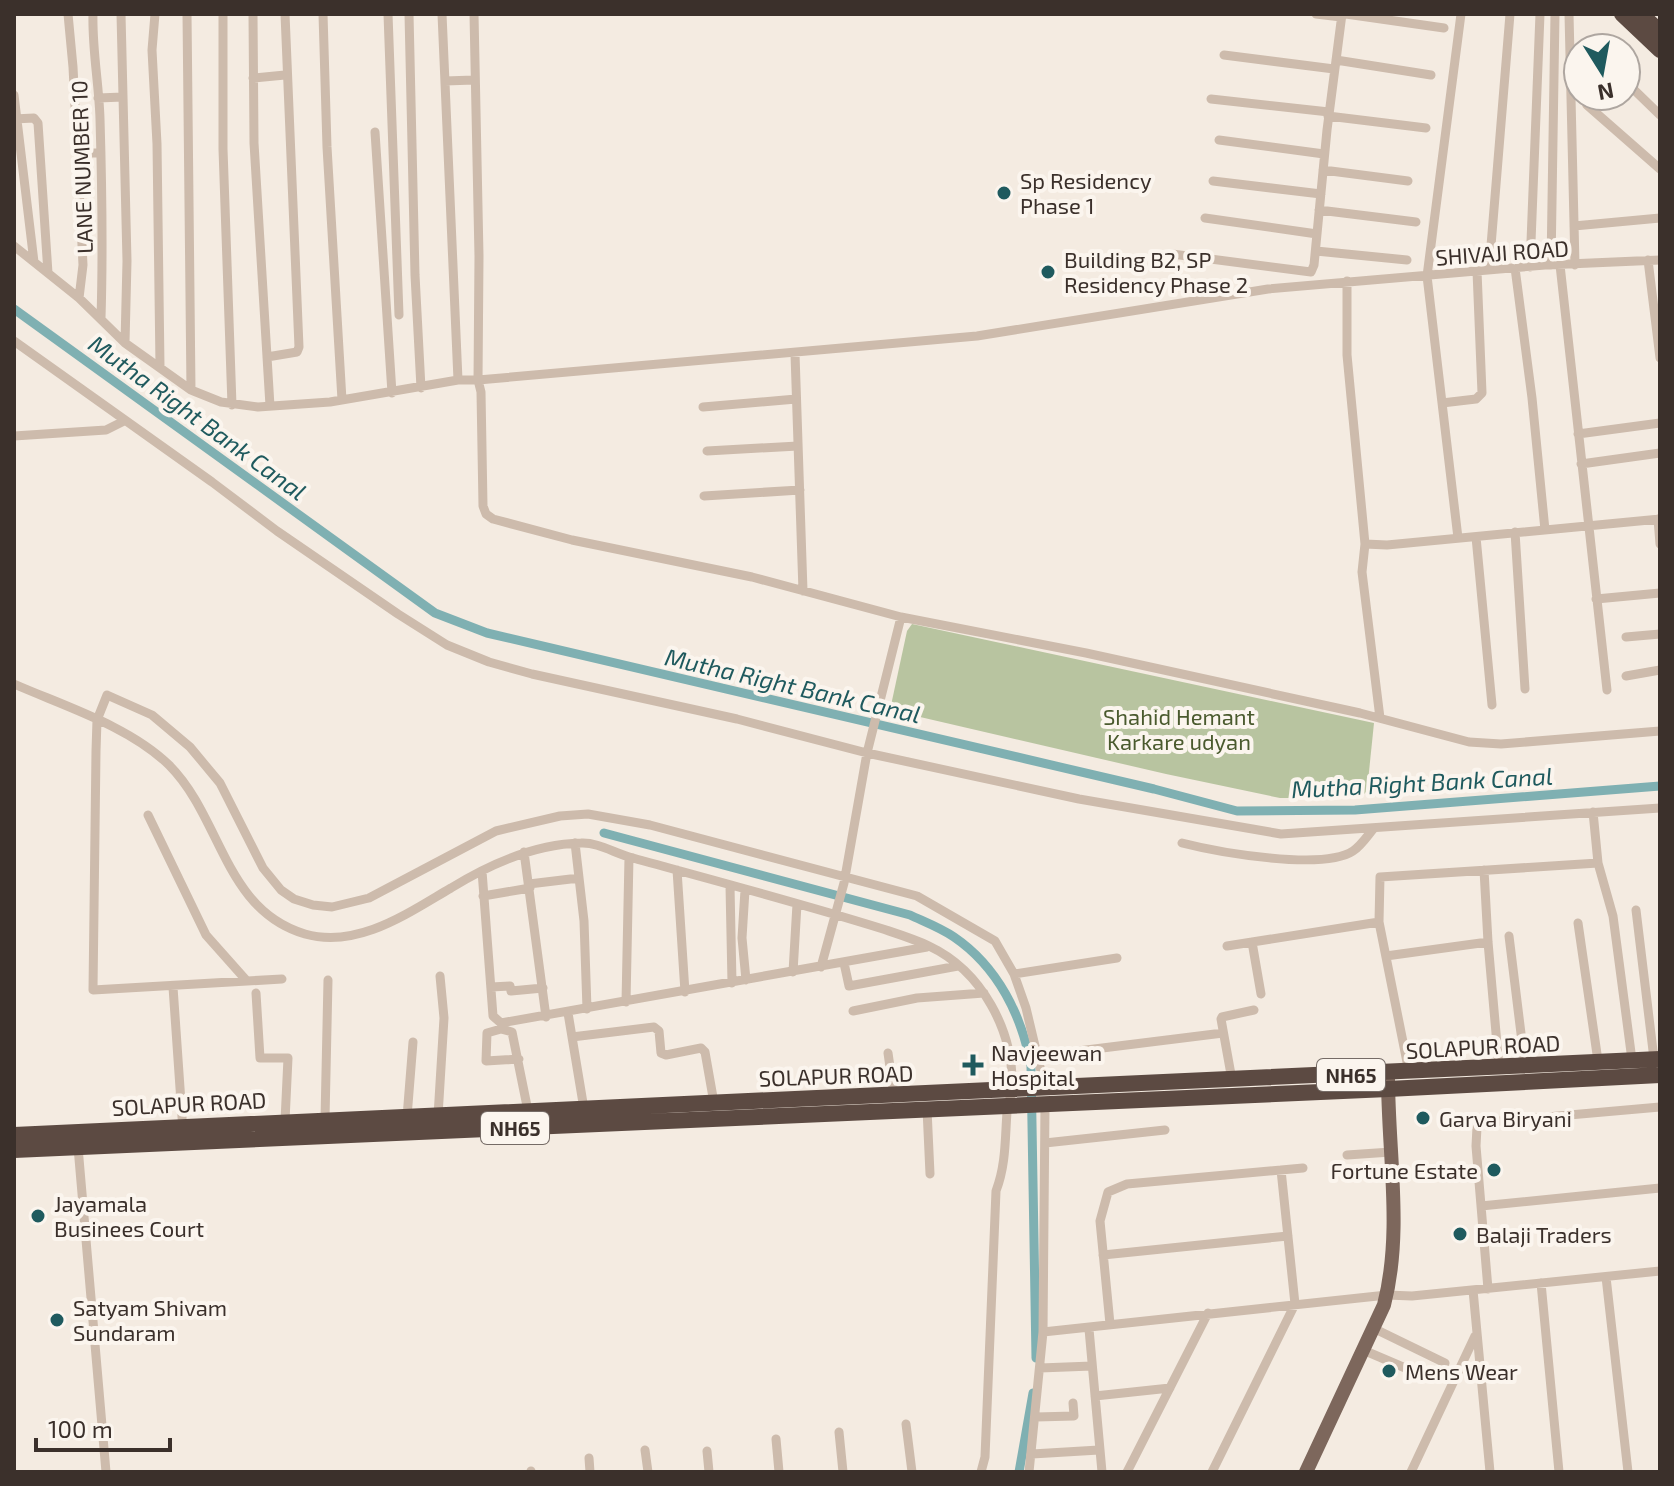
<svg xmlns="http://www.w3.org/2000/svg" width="1674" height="1486" viewBox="0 0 1674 1486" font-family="'Exo 2',sans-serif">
	<rect width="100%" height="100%" fill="#f4ebe1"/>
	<path fill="#b8c4a0" d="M912,624L1374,723L1367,791L1361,797L1353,798H1280L1166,774L890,710L907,631Z"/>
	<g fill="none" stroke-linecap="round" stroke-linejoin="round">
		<path stroke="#7fb0b2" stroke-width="9" d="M14,309L435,613L487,633L1154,789L1237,811L1355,810L1660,786
			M604,833L910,915C925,922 941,928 954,937C998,967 1022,1016 1031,1066L1036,1358
			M1019,1472L1033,1393"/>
		<path stroke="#cdbbac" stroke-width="9" d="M68,14L73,67L83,265L79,298
			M93,14C92,50 99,84 100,119C102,186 103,252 101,318
			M121,14L127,261L125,343
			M155,14L152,50L157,144L160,366
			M187,14L191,390
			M223,14V149L232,405
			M253,14L254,143L270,406
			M323,14L327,147L342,400
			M388,14L399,315
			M409,14L415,275L421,388
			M442,14L458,380
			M474,14L479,256L478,380L977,336L1268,289L1545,265L1660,260
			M1316,14L1341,17
			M1346,14L1444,28
			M1569,14L1575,265
			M1224,55L1334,69
			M1336,60L1431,75
			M253,78L285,75
			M445,81L474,80
			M1626,82L1660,115
			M14,95L34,262
			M1594,96L1587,105L1660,169
			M98,98L123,97
			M1211,99L1329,112
			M1328,116L1426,128
			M14,119L34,118L38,123L48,273
			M375,132L392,393
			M1219,140L1324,154
			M77,153H100
			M1323,170L1408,181
			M1213,181L1321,194
			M1319,210L1416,222
			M1205,218L1317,234
			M1574,226L1660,218
			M14,246L79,298L125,343L191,390L221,402L258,407L330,402L458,380H478L481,392L483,506L486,514L493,519L572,540L752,577L901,617L1086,653L1360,713L1469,742L1501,744L1660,731
			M1316,251L1407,260
			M1172,254L1311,272L1314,265L1327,130L1342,14
			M1648,260L1660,358
			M1551,265L1555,14
			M1560,265L1607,690
			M1530,267L1540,14
			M1515,268L1532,398L1545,530
			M1489,270L1510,14
			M1347,281V355L1365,544
			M14,341L212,482L277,531L398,614L447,645L489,662L532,674L737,719L867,753L1079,799L1281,834L1660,808
			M795,354L803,591
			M267,357L297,352L299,347L285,14
			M1442,403L1476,399L1482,393L1477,271
			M703,407L796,399
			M1578,434L1660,423
			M14,436L106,430L124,421
			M707,451L798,446
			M1581,464L1660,453
			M704,496L800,490
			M1658,519L1660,544
			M1515,532L1525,689
			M1476,537L1492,705
			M1458,538L1427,276L1461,14
			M1596,599L1660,593
			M1626,637L1660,634
			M1626,676L1660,670
			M14,684C64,706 129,726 169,765C222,818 224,910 305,934C358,949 408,913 451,888C490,864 535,844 581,843C598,842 616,854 633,858C716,881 800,903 883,929C898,934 914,939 929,946C982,971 1014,1031 1012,1088C1012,1096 1007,1104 1007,1112C1005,1139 1006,1165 996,1191L985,1457L981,1472
			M1380,718L1362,572L1365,544L1387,545L1660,519
			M1593,812L1598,863L1613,916L1632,1060
			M148,815L206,935L246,980
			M575,843L584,921L587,1009
			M1182,843C1217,852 1323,871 1353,851C1361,846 1368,835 1374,828
			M524,852L546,1017
			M677,870L685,992
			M1484,870L1488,942L1499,1067
			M482,871L493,1016L501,1023L927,947
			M529,884L579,878
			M730,886L732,983
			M745,890L742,938L746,980
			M483,896L530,888
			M1636,910L1654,1059
			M1578,923L1598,1061
			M1509,936L1525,1066
			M1252,942L1261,994
			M1227,946L1379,922
			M1386,956L1488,942
			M844,963L849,986L958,966
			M821,967L844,883L867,753L901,617
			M793,972L797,904
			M1014,974L1117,958
			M282,979L93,990L96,751L97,720L107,695L152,715L190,747L220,783L263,868L281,890L294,899L313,905L332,907L369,898L496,831L560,816L588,814L650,825L917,896L995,941L1014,974L1026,1008L1045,1088
			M173,987L183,1131
			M491,987L510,986L511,991L543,988
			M256,993L260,1058H288L285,1121
			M626,1002L629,857
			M853,1011L917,998L984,993
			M568,1013L584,1109
			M572,1037L654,1027L659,1031L661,1053L666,1055L701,1048L705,1052L714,1103
			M888,1053L894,1095
			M1038,1056L1223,1033
			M519,1059L486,1061L487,1033L501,1029L512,1032L528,1111
			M1409,1072L1379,922L1380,877L1598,863
			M1232,1080L1221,1019L1222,1017L1254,1010
			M927,1109L930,1174
			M438,1116L444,1018L440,976
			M407,1117L413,1042
			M325,1119L328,980
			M1045,1143L1165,1130
			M78,1147L106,1472
			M1347,1155L1391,1152
			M1481,1206L1660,1188
			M1103,1255L1288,1236
			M1606,1277L1628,1472
			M1541,1283L1559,1472
			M1488,1289L1476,1146L1477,1127L1490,1122L1660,1107
			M1473,1290L1490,1472
			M1110,1324L1100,1221L1108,1192L1127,1184L1303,1168
			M1373,1328L1445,1363
			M1089,1329L1102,1472
			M1043,1332L1387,1295L1412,1296L1660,1271
			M1363,1350L1417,1373
			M1040,1368L1092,1366
			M1095,1396L1170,1388
			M1036,1417L1074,1416L1073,1403
			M906,1424L912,1472
			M839,1432L843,1472
			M776,1439L779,1472
			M645,1450L648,1472
			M707,1451L709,1472
			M1032,1454L1099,1450
			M589,1458L590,1472
			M531,1471V1472
			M1029,1472L1043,1332L1045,1104
			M1127,1472L1208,1313
			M1212,1472L1295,1304L1281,1170
			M1411,1472L1475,1336"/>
		<path stroke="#7d675c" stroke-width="14" d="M1306,1472L1384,1305C1403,1232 1388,1153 1388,1077"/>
		<path stroke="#5c4a42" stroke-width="16" d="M1622,14L1660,50
			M1641,14L1660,32
			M14,1135L1660,1059
			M14,1150L1388,1089L1660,1075"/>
	</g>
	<g fill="#1f5a5e" stroke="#fbf5ee" stroke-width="3">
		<circle cx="1004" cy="193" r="8"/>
		<circle cx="1048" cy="272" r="8"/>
		<path d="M969 1053h8v8h8v8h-8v8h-8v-8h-8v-8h8z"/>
		<circle cx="1423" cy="1118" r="8"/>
		<circle cx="1494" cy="1170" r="8"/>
		<circle cx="38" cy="1216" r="8"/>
		<circle cx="1460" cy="1234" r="8"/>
		<circle cx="57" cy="1320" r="8"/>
		<circle cx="1389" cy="1371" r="8"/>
	</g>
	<g text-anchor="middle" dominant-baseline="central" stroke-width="8" stroke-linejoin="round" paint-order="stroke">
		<g fill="#fbf5ee" stroke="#756b66" stroke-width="2">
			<rect x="1317" y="1059" width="68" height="32" rx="6"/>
			<rect x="481" y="1112" width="68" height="32" rx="6"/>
		</g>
		<g font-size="20" font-weight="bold" fill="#3b302b">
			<text x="1351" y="1075">NH65</text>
			<text x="515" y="1128">NH65</text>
		</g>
		<g font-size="22" fill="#3b302b" stroke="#fbf5ee">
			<text transform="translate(81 167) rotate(-92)">LANE NUMBER 10</text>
			<text transform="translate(1502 252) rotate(-4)">SHIVAJI ROAD</text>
			<text transform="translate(1483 1046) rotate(-3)">SOLAPUR ROAD</text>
			<text transform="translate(836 1075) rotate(-2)">SOLAPUR ROAD</text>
			<text transform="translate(189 1103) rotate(-3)">SOLAPUR ROAD</text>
		</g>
		<g font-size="22" fill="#3b302b" stroke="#fbf5ee" text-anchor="start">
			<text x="1020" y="180">Sp Residency<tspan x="1020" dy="25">Phase 1</tspan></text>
			<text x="1064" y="259">Building B2, SP<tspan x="1064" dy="25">Residency Phase 2</tspan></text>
			<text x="991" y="1052">Navjeewan<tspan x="991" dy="25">Hospital</tspan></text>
			<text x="1439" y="1118">Garva Biryani</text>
			<text x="1478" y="1170" text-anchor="end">Fortune Estate</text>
			<text x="54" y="1203">Jayamala<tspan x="54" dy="25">Businees Court</tspan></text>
			<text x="1476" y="1234">Balaji Traders</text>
			<text x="73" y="1307">Satyam Shivam<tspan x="73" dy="25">Sundaram</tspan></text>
			<text x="1405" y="1371">Mens Wear</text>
		</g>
		<g font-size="22" fill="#4a5a2e" stroke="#fbf5ee">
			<text x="1179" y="716">Shahid Hemant<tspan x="1179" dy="25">Karkare udyan</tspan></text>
		</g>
		<g font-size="24" font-style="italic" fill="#1f5a5e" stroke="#fbf5ee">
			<text transform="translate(198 417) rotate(36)">Mutha Right Bank Canal</text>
			<text transform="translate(793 685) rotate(13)">Mutha Right Bank Canal</text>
			<text transform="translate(1422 782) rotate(-3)">Mutha Right Bank Canal</text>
		</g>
	</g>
	<rect width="1674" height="1486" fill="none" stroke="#3b302b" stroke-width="32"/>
	<g transform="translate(1602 72) rotate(169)"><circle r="38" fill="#fbf5ee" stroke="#aea6a0" stroke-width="2"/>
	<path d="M0-6L14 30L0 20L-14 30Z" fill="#1f5a5e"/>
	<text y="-12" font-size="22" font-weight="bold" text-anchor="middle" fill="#3b302b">N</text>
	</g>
	<path d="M36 1438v12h134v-12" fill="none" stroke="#3b302b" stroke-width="4"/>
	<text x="48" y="1438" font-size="24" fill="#3b302b" stroke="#fbf5ee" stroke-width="6" paint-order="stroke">100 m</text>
</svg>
